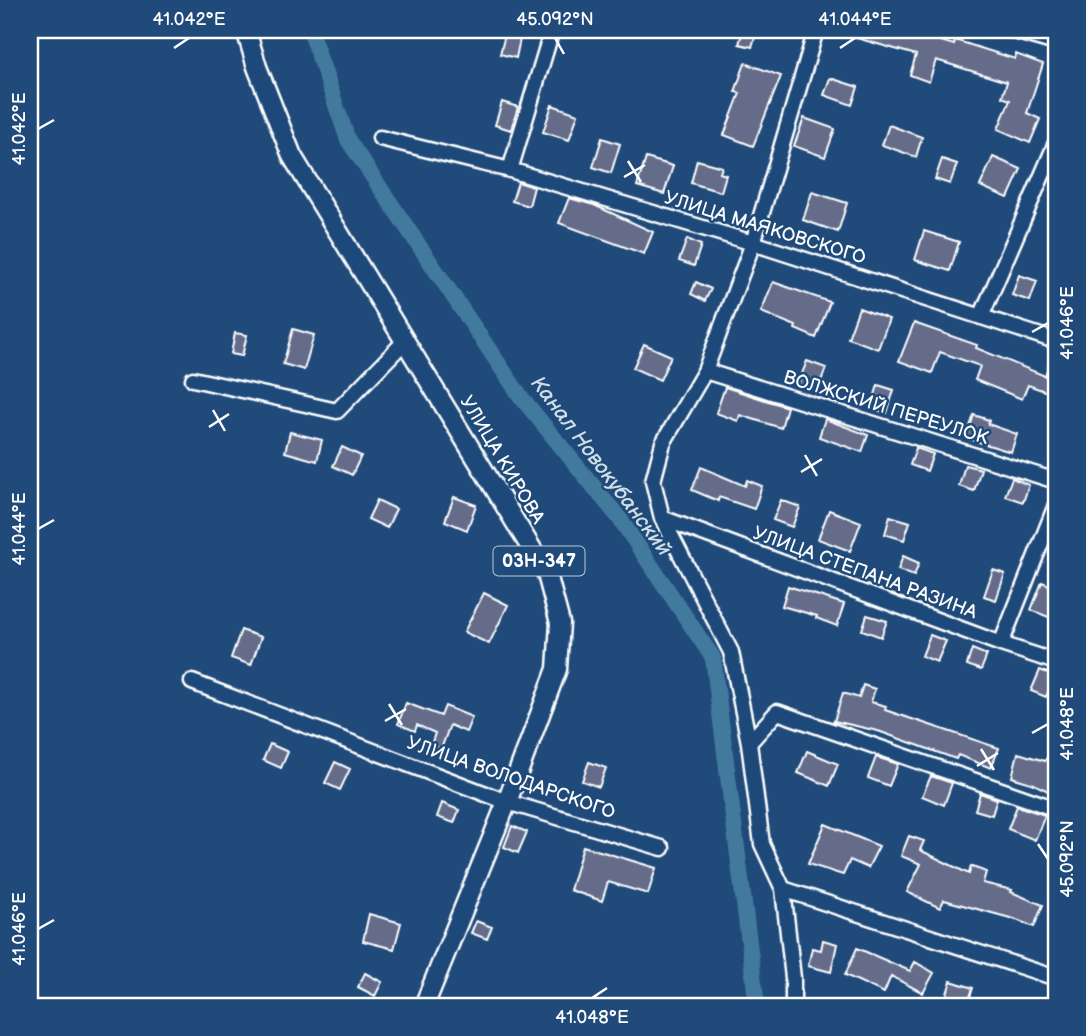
<svg xmlns="http://www.w3.org/2000/svg" width="1086" height="1036" viewBox="0 0 1086 1036" font-family="'Balsamiq Sans',sans-serif">
	<rect width="100%" height="100%" fill="#1f4a7a"/>
	<filter id="ink" filterUnits="userSpaceOnUse"><feTurbulence type="fractalNoise" baseFrequency=".0143" numOctaves="2"/><feDisplacementMap in="SourceGraphic" scale="14" xChannelSelector="R" yChannelSelector="G"/><feConvolveMatrix kernelMatrix="1 2 1 2 8 2 1 2 1" color-interpolation-filters="sRGB"/></filter>
	<g filter="url(#ink)">
		<g fill="none" stroke-linecap="round" stroke-linejoin="round">
			<path stroke="#427a9e" stroke-width="16" d="M310,30L348,140L521,397L620,519L713,658L757,1006"/>
		</g>
		<path fill="#656c8a" stroke="#fff" stroke-width="2" d="M743,30H757L752,47L739,44Z
			M839,30H905L954,45L955,40L1015,59L1016,54L1043,64L1027,113L1040,119L1030,143L998,129L1010,100L1002,97L1007,82L936,60L929,82L910,75L916,55L839,33Z
			M506,31L521,34L516,58L500,54Z
			M745,63L781,76L753,146L724,135L740,93L735,92Z
			M830,78L858,87L852,105L824,95Z
			M502,102L518,107L511,130L495,125Z
			M552,105L578,114L569,140L543,132Z
			M804,118L835,129L825,157L794,146Z
			M889,125L922,137L916,157L882,145Z
			M602,138L620,144L611,173L593,167Z
			M993,157L1021,169L1008,198L980,186Z
			M646,158L673,166L664,194L637,186Z
			M942,159L957,164L950,184L935,179Z
			M697,160L722,167L720,173L726,175L721,192L691,183Z
			M518,182L534,187L529,206L512,201Z
			M812,192L847,203L838,232L803,220Z
			M569,198L594,205L653,232L644,254L559,223Z
			M924,231L959,242L950,271L915,260Z
			M687,239L701,245L694,266L679,261Z
			M1019,275L1037,281L1030,301L1012,295Z
			M696,282L711,289L705,301L691,294Z
			M773,282L830,302L816,338L795,329L796,326L761,312Z
			M859,308L889,319L878,349L848,338Z
			M914,323L977,345L976,348L1045,376L1053,350H1056V395L1028,385L1022,399L975,380L980,366L940,352L932,373L899,361Z
			M293,329L314,335L304,370L283,364Z
			M235,333L247,335L242,356L231,354Z
			M644,344L671,356L660,380L633,368Z
			M807,361L826,368L817,391L798,384Z
			M878,385L894,390L887,413L871,408Z
			M725,387L787,407L781,428L740,415L738,421L716,413Z
			M974,415L989,420L988,424L1017,434L1011,452L966,438Z
			M825,419L868,435L862,452L819,437Z
			M290,432L322,440L317,461L285,452Z
			M342,447L361,456L352,475L333,466Z
			M916,448L933,454L927,471L910,465Z
			M965,465L981,469L974,491L959,486Z
			M701,467L745,486L747,480L762,486L754,509L719,497L718,501L692,490Z
			M1012,478L1029,485L1023,502L1005,496Z
			M454,497L476,505L467,530L445,521Z
			M377,500L396,509L387,528L368,519Z
			M781,500L800,507L792,527L773,520Z
			M829,510L861,522L850,551L818,539Z
			M890,516L910,522L904,540L885,534Z
			M903,556L919,563L914,576L898,570Z
			M993,570L1005,574L996,600L984,596Z
			M1042,582L1056,588V620L1031,610Z
			M788,586L844,604L837,626L816,618L817,616L782,606Z
			M484,593L508,605L489,644L464,632Z
			M867,615L887,621L881,637L862,630Z
			M241,630L261,637L251,665L231,658Z
			M930,635L946,641L937,662L922,656Z
			M972,649L987,655L981,670L967,665Z
			M1040,670L1055,676L1046,697L1031,691Z
			M863,685L875,689L871,702L886,706L885,710L999,748L991,768L958,755L956,759L878,731L834,721L843,693L859,698Z
			M406,703L441,716L445,706L472,717L466,732L450,725L441,749L431,745L435,733L417,725L415,731L398,724Z
			M270,744L288,752L281,768L263,760Z
			M807,751L838,764L829,786L798,773Z
			M1018,753L1045,761L1048,756L1056,760V795L1034,784L1012,777Z
			M876,757L898,764L889,786L868,778Z
			M335,762L350,769L340,790L325,783Z
			M589,762L606,768L599,787L582,781Z
			M931,776L952,783L944,805L922,796Z
			M980,793L997,799L992,815L975,810Z
			M442,803L459,810L454,823L437,817Z
			M1017,806L1045,815L1035,840L1008,829Z
			M825,824L879,846L868,868L850,860L843,875L808,864Z
			M512,826L527,832L518,853L504,847Z
			M909,836L924,841L920,850L969,874L971,866L986,872L983,883L1012,890L1011,892L1043,905L1034,927L1014,919L944,900L940,908L907,892L921,864L901,856Z
			M583,846L656,868L648,894L608,882L602,901L570,890Z
			M369,914L401,923L394,949L363,941Z
			M476,921L492,927L487,939L471,933Z
			M823,940L837,944L831,972L808,966L812,948L821,950Z
			M857,948L910,971L915,962L934,973L923,993L891,976L884,993L845,975Z
			M365,973L382,982L375,996L358,987Z
			M951,981L973,988L967,1006H943Z"/>
		<g fill="none" stroke-linecap="round" stroke-linejoin="round">
			<g stroke="#fff" stroke-width="19">
				<path id="minor" d="M1011,30L1056,43
					M380,138L510,170L753,243L1056,341
					M510,170L552,30
					M981,317L1056,143
					M705,371L1056,481
					M193,379L337,411L405,341
					M662,518L1001,644L1056,662
					M1001,644L1056,505
					M192,682L507,802L662,848
					M749,743L777,712L1056,809
					M783,889L1056,978
					M793,1006V978L783,889L762,844L749,743L731,652L662,518L653,481L663,443L705,371L753,243L816,30"/>
			</g>
			<g stroke="#fff" stroke-width="23">
				<path id="major" d="M246,30L257,67L292,156L547,574L560,623L557,669L507,802L424,1006"/>
			</g>
			<use href="#minor" stroke="#1f4a7a" stroke-width="14"/>
			<use href="#major" stroke="#1f4a7a" stroke-width="18"/>
		</g>
	</g>
	<path fill="none" stroke="#fff" stroke-width="2.5" d="M555,38L564,54M174,48L189,38M840,48L855,38M38,129L54,120M628,161L641,182M624,177L645,165M1032,332L1048,323M213,410L225,431M209,427L229,414M805,455L817,476M801,472L822,459M38,529L54,520M389,704L402,725M385,721L406,709M1032,733L1048,724M981,749L994,770M977,766L998,753M1038,844L1048,859M38,929L54,920M592,998L607,988"/>
	<g text-anchor="middle" dominant-baseline="central" stroke-width="5" stroke-linejoin="round" paint-order="stroke">
		<rect fill="#1f4a7a" stroke="#bcc9d7" stroke-width="2" x="493.5" y="546.5" width="91" height="29" rx="5"/>
		<g font-size="18" font-weight="bold" fill="#fff">
			<text x="539" y="561">03Н-347</text>
		</g>
		<g font-size="19" fill="#fff" stroke="#1f4a7a">
			<text transform="translate(765 228) rotate(17)">УЛИЦА МАЯКОВСКОГО</text>
			<text transform="translate(886 408) rotate(17)">ВОЛЖСКИЙ ПЕРЕУЛОК</text>
			<text transform="translate(502 460) rotate(59)">УЛИЦА КИРОВА</text>
			<text transform="translate(865 573) rotate(20)">УЛИЦА СТЕПАНА РАЗИНА</text>
			<text transform="translate(511 778) rotate(19)">УЛИЦА ВОЛОДАРСКОГО</text>
		</g>
		<g font-size="21" font-style="italic" fill="#d0dee7" stroke="#1f4a7a">
			<text transform="translate(601 466) rotate(53)">Канал Новокубанский</text>
		</g>
	</g>
	<rect width="1086" height="1036" fill="none" stroke="#1f4a7a" stroke-width="77"/>
	<rect x="38" y="38" width="1010" height="960" fill="none" stroke="#fff" stroke-width="2.5"/>
	<g font-size="18" text-anchor="middle" fill="#fff">
		<text x="189" y="25">41.042°E</text>
		<text x="555" y="25">45.092°N</text>
		<text x="855" y="25">41.044°E</text>
		<text transform="translate(19 129) rotate(-90)" y="6">41.042°E</text>
		<text transform="translate(1067 323) rotate(-90)" y="6">41.046°E</text>
		<text transform="translate(19 529) rotate(-90)" y="6">41.044°E</text>
		<text transform="translate(1067 724) rotate(-90)" y="6">41.048°E</text>
		<text transform="translate(1067 859) rotate(-90)" y="6">45.092°N</text>
		<text transform="translate(19 929) rotate(-90)" y="6">41.046°E</text>
		<text x="592" y="1023">41.048°E</text>
	</g>
</svg>
